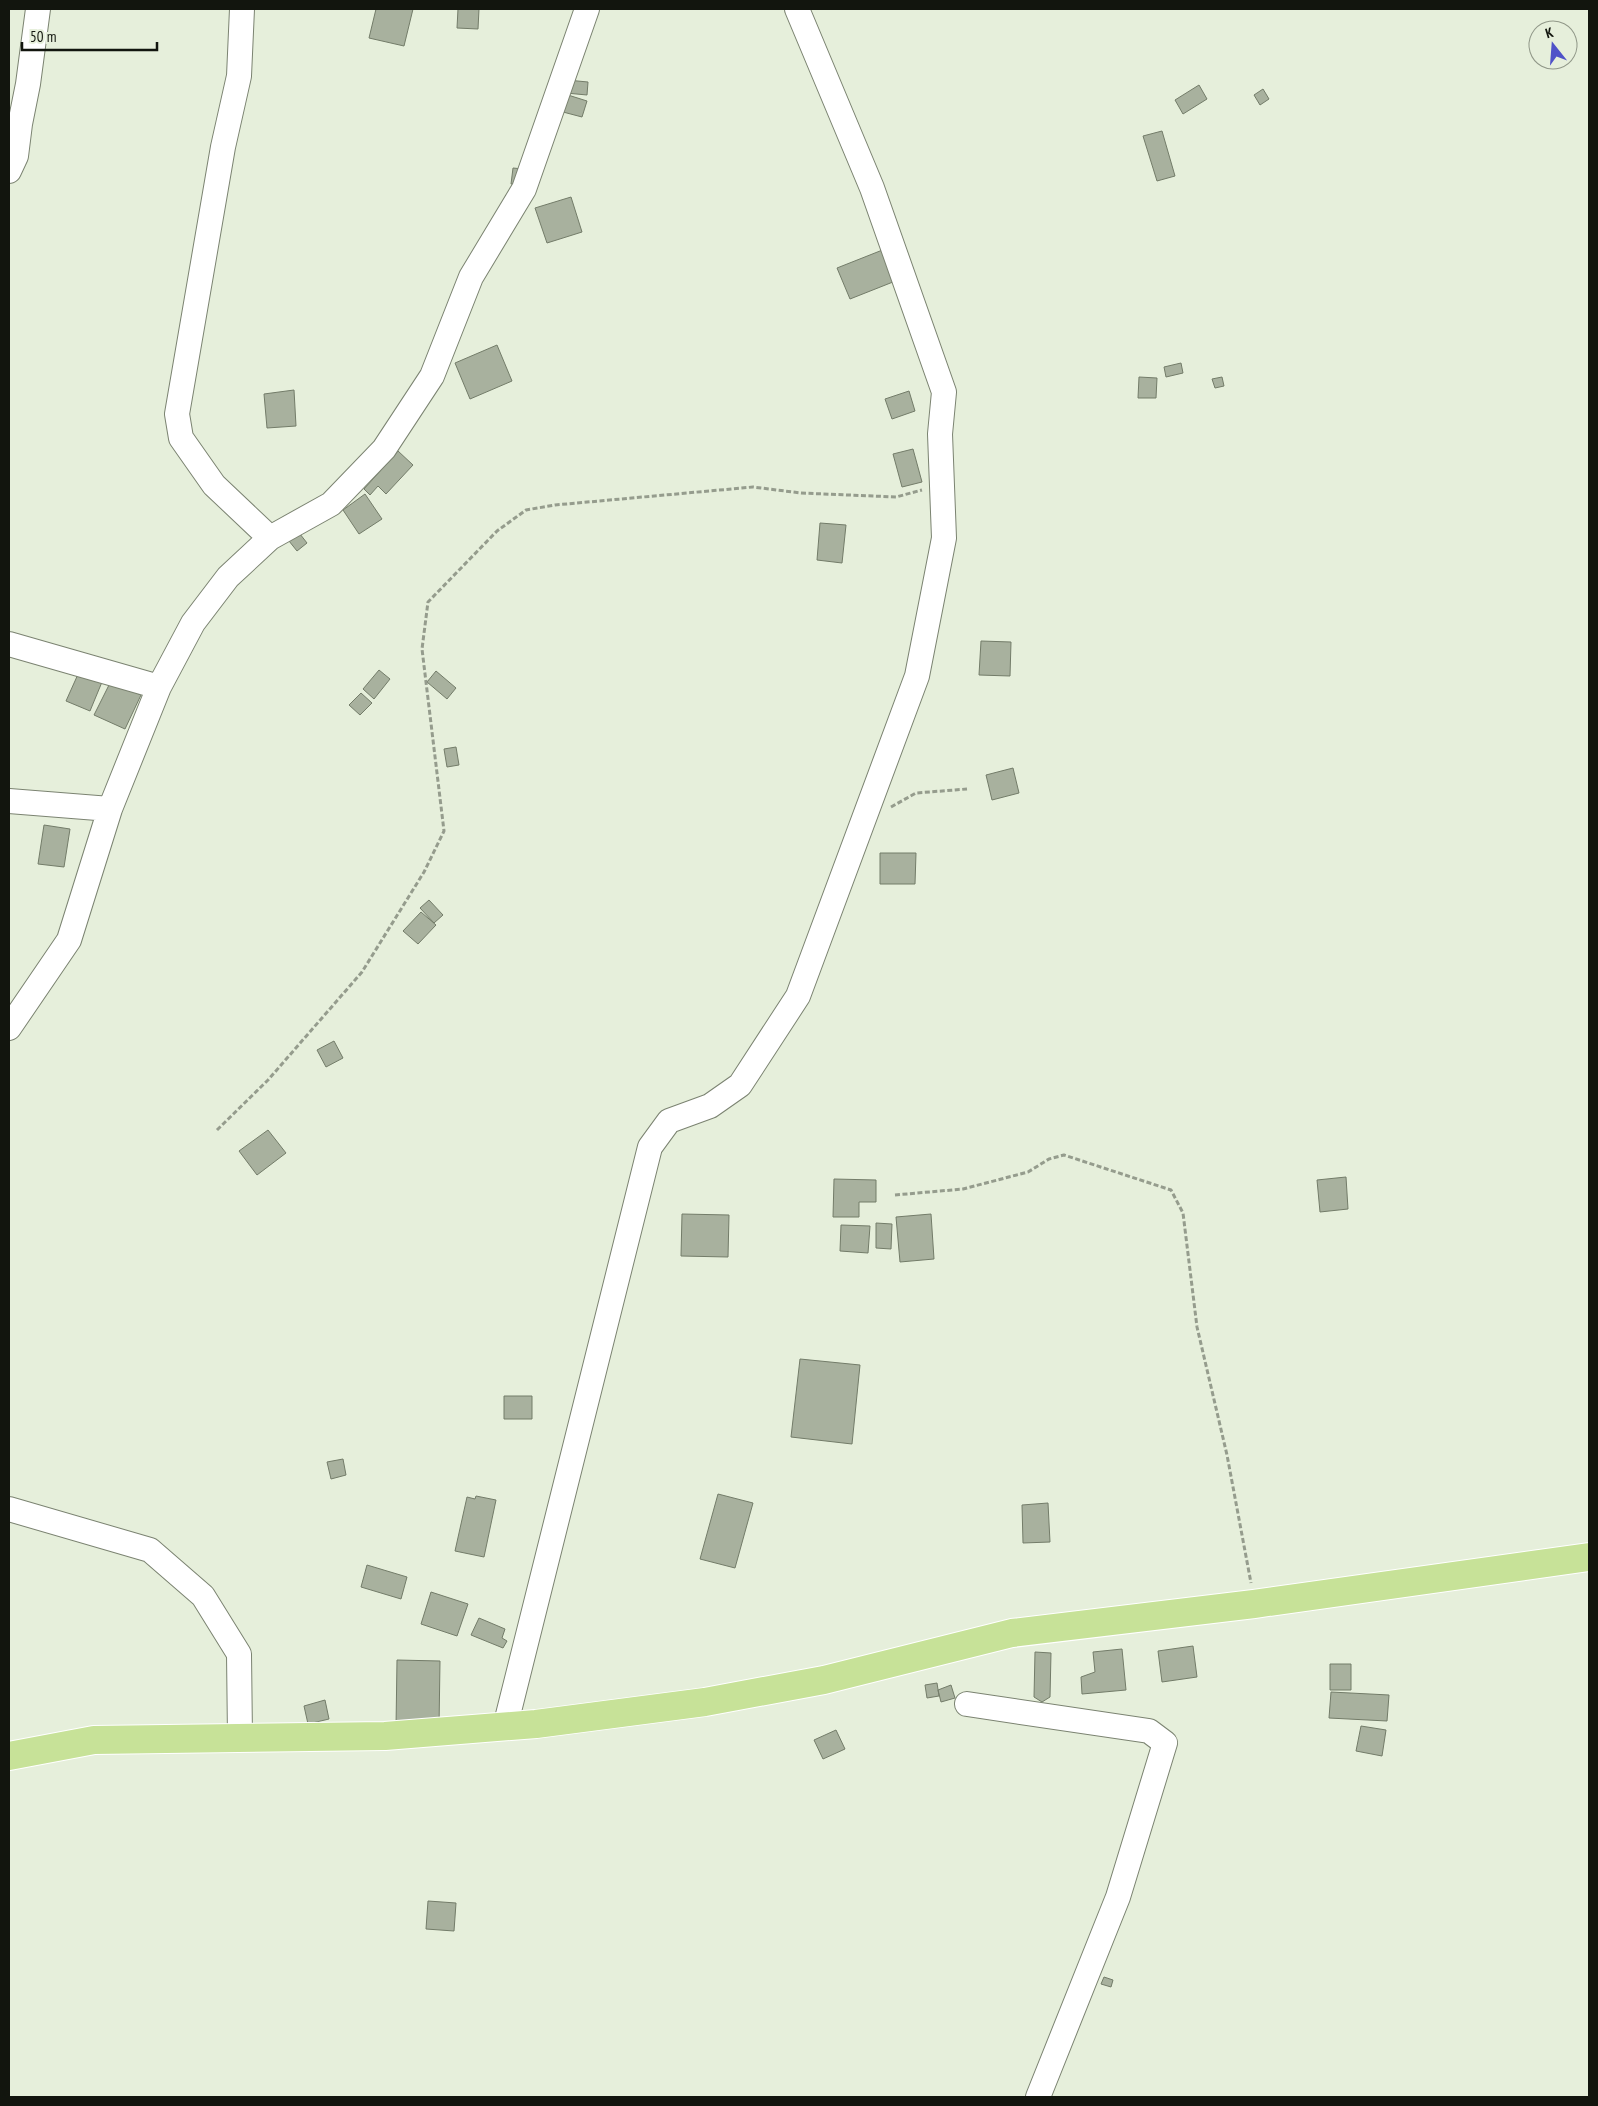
<svg xmlns="http://www.w3.org/2000/svg" width="1598" height="2106" viewBox="0 0 1598 2106" font-family="'PT Sans Narrow',sans-serif">
	<rect width="100%" height="100%" fill="#e6efdb"/>
	<path fill="#a8b19e" stroke="#737c69" d="M376,9H413L404,46L369,38Z
		M458,9H479L478,29L457,28Z
		M567,80L588,82L587,95L566,93Z
		M1199,85L1207,99L1183,114L1175,100Z
		M1263,89L1269,99L1260,105L1254,95Z
		M568,95L587,101L582,117L563,112Z
		M1162,131L1175,176L1157,181L1143,136Z
		M513,168L523,169L520,185L511,184Z
		M571,197L582,232L547,243L535,208Z
		M885,249L898,280L850,299L837,268Z
		M497,345L512,381L470,399L455,363Z
		M1181,363L1183,373L1166,377L1164,367Z
		M1139,377L1157,378L1156,398H1138Z
		M1222,377L1224,386L1215,388L1212,379Z
		M294,390L296,426L267,428L264,394Z
		M909,391L915,411L892,419L885,399Z
		M913,449L922,482L902,487L893,454Z
		M398,451L413,465L386,494L378,486L370,495L364,489Z
		M365,494L382,519L359,534L343,510Z
		M820,523L846,525L842,563L817,560Z
		M300,534L307,543L297,551L289,541Z
		M981,641L1011,642L1010,676L979,675Z
		M379,670L390,679L374,699L363,689Z
		M436,671L456,688L447,699L427,682Z
		M79,672L102,682L90,711L66,701Z
		M111,681L141,695L125,729L94,715Z
		M361,693L372,703L360,715L349,705Z
		M456,747L459,765L447,767L444,749Z
		M1013,768L1019,793L992,800L986,775Z
		M44,825L70,829L64,867L38,864Z
		M880,853H916L915,884H880Z
		M429,900L443,915L434,923L420,908Z
		M421,912L436,925L418,944L403,931Z
		M334,1041L343,1058L326,1067L317,1050Z
		M268,1130L286,1153L257,1175L239,1151Z
		M1346,1177L1348,1209L1320,1212L1317,1180Z
		M834,1179L876,1180V1202H859V1217H833Z
		M682,1214L729,1215L728,1257L681,1256Z
		M931,1214L934,1259L900,1262L896,1217Z
		M876,1223L892,1224L891,1249L876,1248Z
		M841,1225L870,1226L868,1253L840,1251Z
		M800,1359L860,1365L852,1444L791,1437Z
		M504,1396H532V1419H504Z
		M343,1459L346,1475L331,1479L327,1462Z
		M718,1494L753,1503L735,1568L700,1559Z
		M476,1496L496,1500L484,1557L455,1551L467,1497L475,1499Z
		M1048,1503L1050,1542L1023,1543L1022,1505Z
		M367,1565L407,1577L401,1599L361,1587Z
		M431,1592L468,1604L457,1636L421,1624Z
		M479,1618L505,1629L502,1638L507,1641L503,1648L471,1635Z
		M1193,1646L1197,1677L1162,1682L1158,1651Z
		M1122,1649L1126,1690L1082,1694L1081,1677L1095,1672L1093,1652Z
		M1035,1652L1051,1653L1050,1697L1042,1702L1034,1697Z
		M397,1660L440,1661L439,1727H396Z
		M1330,1664H1351V1690H1330Z
		M937,1683L939,1696L927,1698L925,1685Z
		M951,1685L955,1698L941,1702L938,1690Z
		M1331,1692L1389,1695L1387,1721L1329,1718Z
		M325,1700L329,1719L308,1724L304,1706Z
		M1361,1726L1386,1730L1382,1756L1356,1751Z
		M836,1730L845,1749L823,1759L814,1740Z
		M428,1901L456,1903L454,1931L426,1929Z
		M1104,1977L1113,1980L1111,1987L1101,1984Z"/>
	<g fill="none" stroke-linecap="round" stroke-linejoin="round">
		<g stroke="#7b8371" stroke-width="26">
			<path id="minor" d="M242,9L239,76L223,147L177,414L181,438L214,485L270,538
				M9,171L16,156L20,124L28,84L38,9
				M9,644L159,687
				M9,801L110,809
				M9,1028L69,940L110,809L159,687L193,623L228,577L270,538L331,504L384,449L432,376L471,277L524,189L587,9
				M9,1509L150,1550L203,1596L239,1654L240,1737
				M967,1704L1149,1731L1165,1743L1118,1897L1038,2097
				M505,1727L650,1147L669,1121L710,1106L740,1085L798,996L917,676L944,538L940,434L944,392L872,188L797,9"/>
		</g>
		<g stroke="#fff" stroke-width="30">
			<path id="major" d="M9,1756L94,1740L385,1736L536,1724L705,1702L824,1680L1012,1633L1254,1604L1589,1557"/>
		</g>
		<path stroke="#959c8d" stroke-width="3" stroke-dasharray="5 2.5" stroke-linecap="butt" d="M891,807L916,793L967,789
			M217,1130L268,1080L362,972L424,872L444,831L422,649L428,602L497,531L526,510L555,505L753,487L801,493L896,497L922,490
			M895,1195L963,1189L1028,1172L1049,1159L1064,1155L1171,1190L1183,1213L1197,1327L1227,1455L1251,1583"/>
		<use href="#minor" stroke="#fff" stroke-width="24"/>
		<use href="#major" stroke="#c7e298" stroke-width="28"/>
	</g>
	<rect width="1598" height="2106" fill="none" stroke="#12150e" stroke-width="20"/>
	<g transform="translate(1553 45) rotate(343)"><circle r="24" fill="#e6efdb" stroke="#919889"/>
	<path d="M0-4L9 19L0 12L-9 19Z" fill="#4f52c8"/>
	<text y="-8" font-size="14" font-weight="bold" text-anchor="middle" fill="#12150e">K</text>
	</g>
	<path d="M22 42v8h135v-8" fill="none" stroke="#12150e" stroke-width="2.5"/>
	<text x="30" y="42" font-size="15" fill="#12150e" stroke="#e6efdb" stroke-width="4" paint-order="stroke">50 m</text>
</svg>
